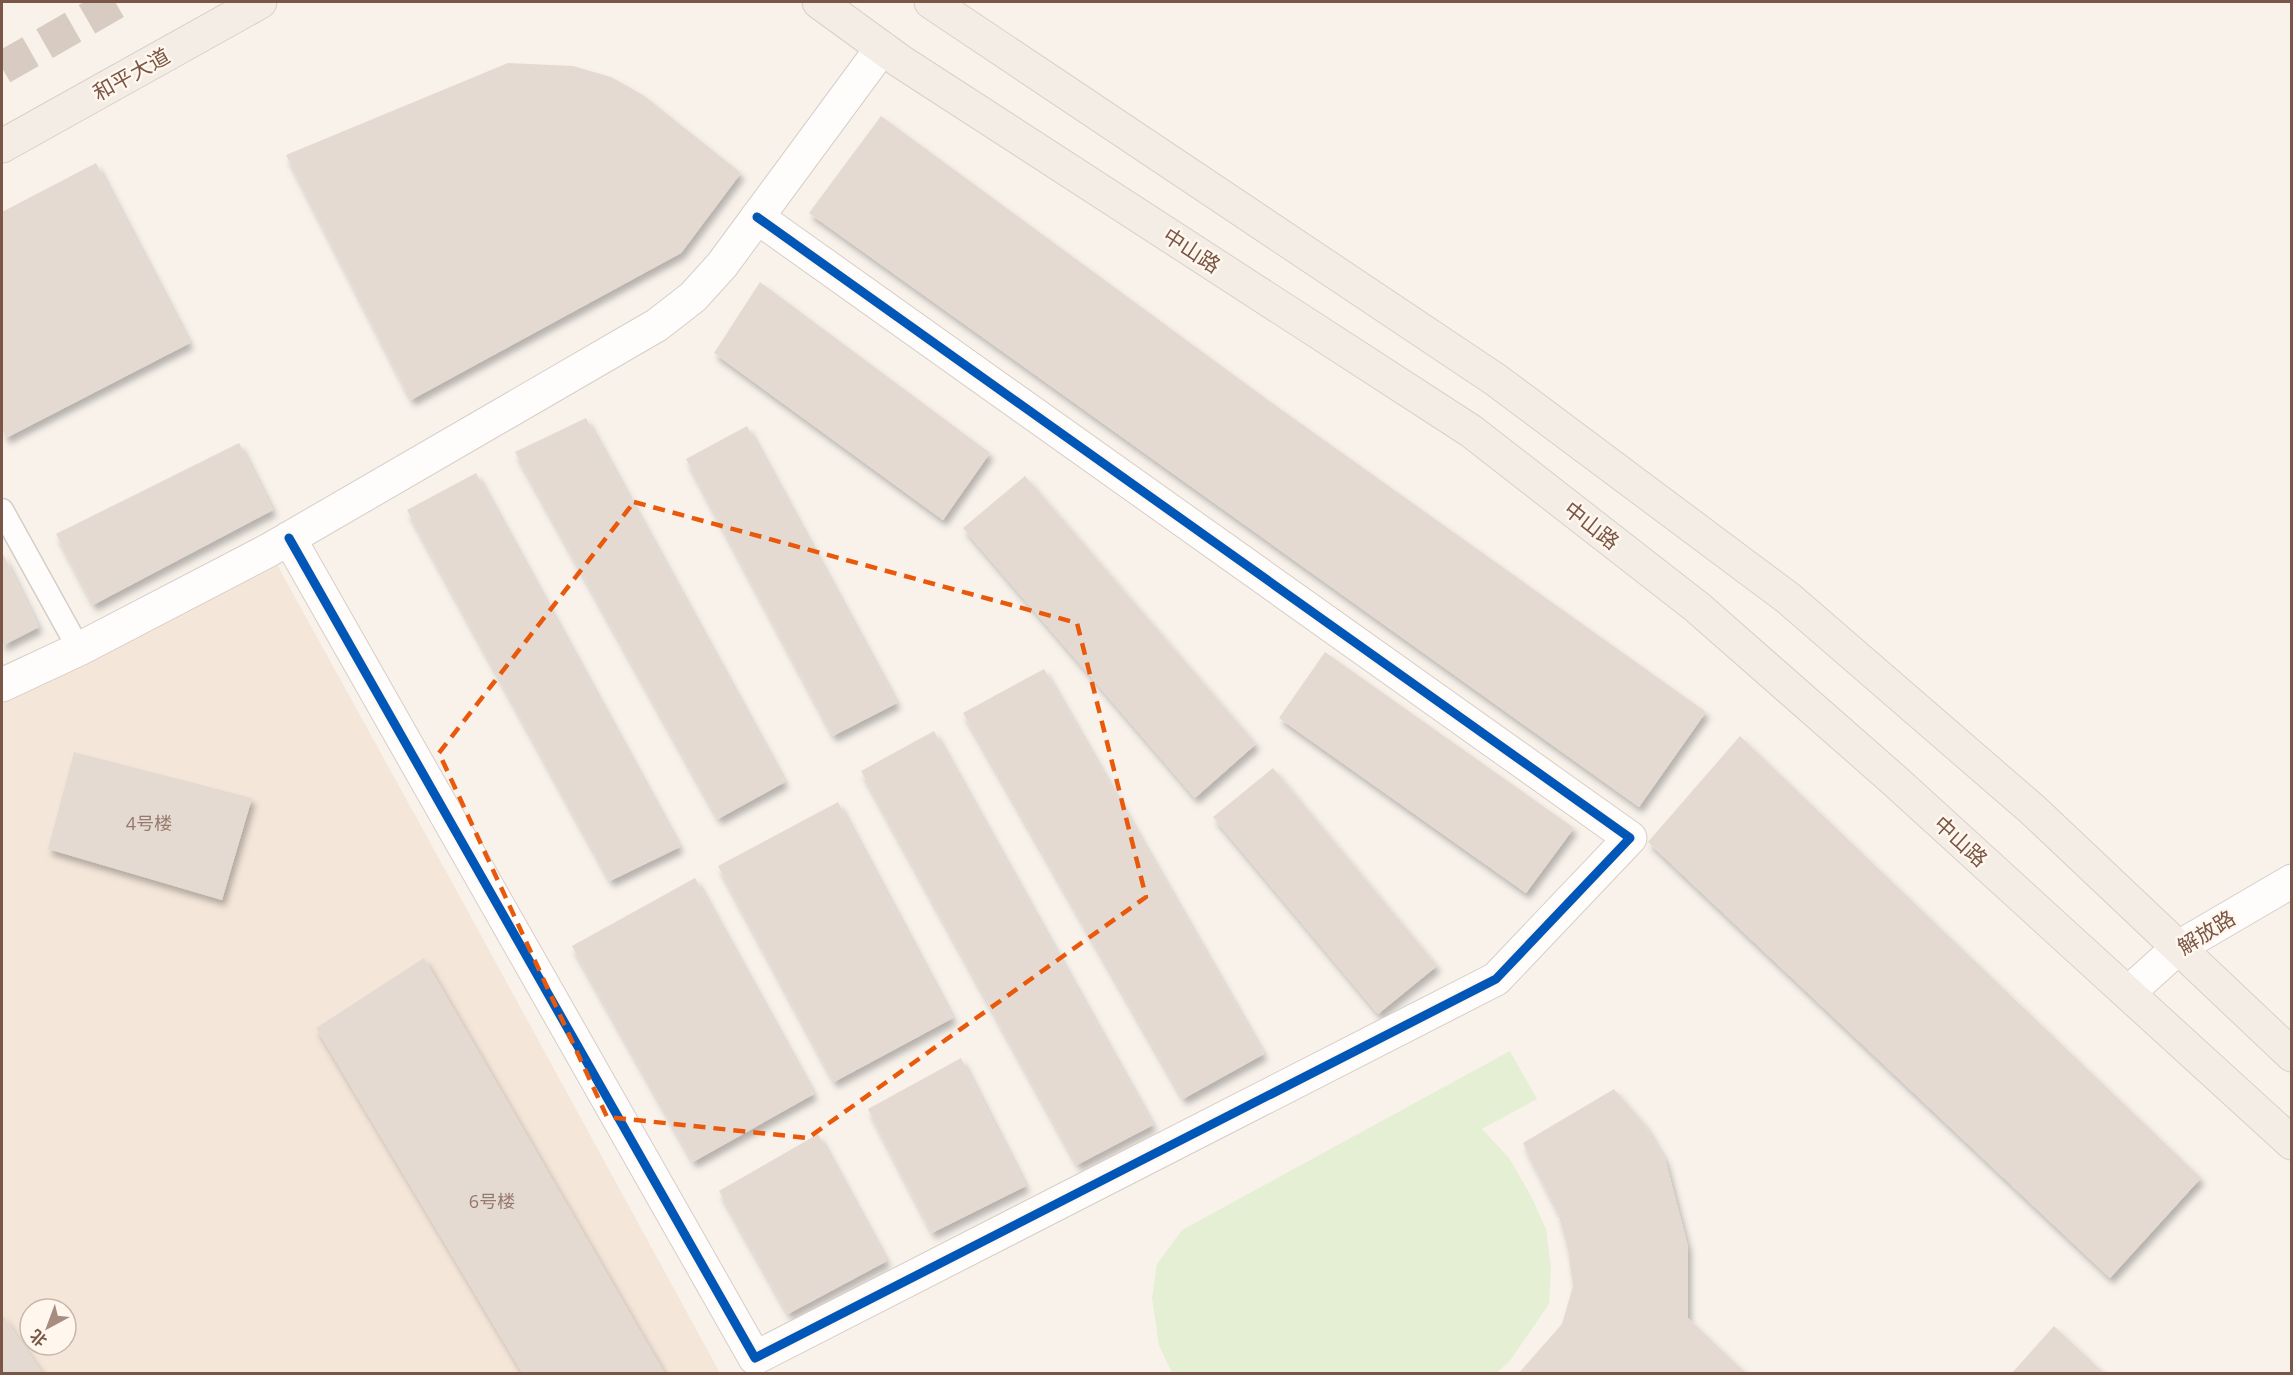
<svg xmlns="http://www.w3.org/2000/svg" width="2293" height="1375" viewBox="0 0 2293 1375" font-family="'Open Sans','Noto Sans SC',sans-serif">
	<defs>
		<filter id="shadow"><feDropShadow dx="3.5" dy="6" stdDeviation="3" flood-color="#0004"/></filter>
	</defs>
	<rect width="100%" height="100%" fill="#f8f2eb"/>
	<path fill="#f4e6d9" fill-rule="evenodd" d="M269,550L459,895L720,1373L2,1374V690ZM30,1309H66V1345H30Z"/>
	<path fill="#e5efd4" d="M1510,1051L1537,1099L1482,1129L1509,1158L1530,1194L1546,1229L1551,1267L1549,1304L1509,1362L1495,1374L1172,1373L1159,1345L1152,1298L1157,1264L1182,1230Z"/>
	<path fill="#e5dad2" filter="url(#shadow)" d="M508,63L573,66L611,77L643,95L741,173L681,253L411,400L286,155Z
		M881,116L1272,403L1706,712L1639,807L809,213Z
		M96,163L190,343L6,438L2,428V212Z
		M760,282L990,453L943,520L714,353Z
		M586,418L785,782L718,819L515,452Z
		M747,426L897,703L833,736L686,459Z
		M239,443L273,510L93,605L56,534Z
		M476,473L680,847L610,881L407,510Z
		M1025,476L1256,744L1195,798L963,528Z
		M2,552L39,627L2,646Z
		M1325,652L1574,828L1526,893L1279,718Z
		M1044,669L1264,1054L1183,1099L963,713Z
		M934,731L1153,1125L1077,1165L861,771Z
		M1740,736L2201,1178L2110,1278L1648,842Z
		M74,752L252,798L222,900L48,849Z
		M1273,768L1437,966L1378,1014L1213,817Z
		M838,802L953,1018L834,1082L718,866Z
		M695,878L814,1094L693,1162L572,946Z
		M424,958L665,1374H523L316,1028Z
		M961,1058L1026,1186L932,1233L868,1109Z
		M1614,1089L1645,1125L1665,1159L1688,1247V1318L1747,1374H1518L1562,1324L1573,1286L1568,1250L1558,1212L1523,1143Z
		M818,1134L887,1261L788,1314L719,1191Z
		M2,1314L43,1374H2Z
		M2054,1326L2105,1374H2011Z"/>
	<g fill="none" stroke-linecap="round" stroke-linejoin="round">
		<path stroke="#d8cbc2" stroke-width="33" stroke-dasharray="33 16" stroke-linecap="butt" d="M2,68L117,2"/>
		<g stroke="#d7cdc8" stroke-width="25">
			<path id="service" d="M2,510L79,649"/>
		</g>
		<g stroke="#d7cdc8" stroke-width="35">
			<path id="minor" d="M289,538L755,1358L1496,979L1630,838L757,217
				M2,685L79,649L269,550L657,325L693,297L722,265L882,48"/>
		</g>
		<g stroke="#d7cdc8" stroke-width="35">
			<path id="tertiary" d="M2128,993L2179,947L2292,881"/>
		</g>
		<g stroke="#dacfc8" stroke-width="35">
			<path id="primary" d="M819,2L900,61L1471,431L1697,607L1894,780L2292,1143
				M931,2L1496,380L1788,598L2033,810L2292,1055
				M2,146L260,2"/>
		</g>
		<use href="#service" stroke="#fefdfc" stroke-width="22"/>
		<use href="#minor" stroke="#fefdfc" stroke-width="33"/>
		<use href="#tertiary" stroke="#fefdfc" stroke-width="33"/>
		<use href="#primary" stroke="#f3ede5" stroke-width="33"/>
		<g stroke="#fff7ed" stroke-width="13">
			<path id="cycleway" d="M289,538L755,1358L1496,979L1630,838L757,217"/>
		</g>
		<use href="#cycleway" stroke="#0057b8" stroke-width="9"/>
	</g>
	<path fill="none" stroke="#e8590c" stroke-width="4.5" stroke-dasharray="12 8" stroke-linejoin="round" d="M634,502L1077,623L1146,897L808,1138L607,1117L439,753Z"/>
	<g text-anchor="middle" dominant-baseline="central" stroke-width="5" stroke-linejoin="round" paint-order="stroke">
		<g font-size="18" fill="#96796c">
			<text x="149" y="823">4号楼</text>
			<text x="492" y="1201">6号楼</text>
		</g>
		<g font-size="21" fill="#7a5647" stroke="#fff7ed">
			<text transform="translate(131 74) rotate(-29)">和平大道</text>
			<text transform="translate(1192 250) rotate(33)">中山路</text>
			<text transform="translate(1592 525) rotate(38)">中山路</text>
			<text transform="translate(1961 841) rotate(42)">中山路</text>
			<text transform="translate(2206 932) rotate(-32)">解放路</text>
		</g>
	</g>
	<rect width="2293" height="1375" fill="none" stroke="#7a5647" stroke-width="6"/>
	<g transform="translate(48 1327) rotate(221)"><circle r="28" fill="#fff7ed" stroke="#cab7ab" stroke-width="1.5"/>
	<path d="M0-4.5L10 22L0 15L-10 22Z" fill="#a68d80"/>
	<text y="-9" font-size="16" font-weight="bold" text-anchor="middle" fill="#7a5647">北</text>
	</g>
</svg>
